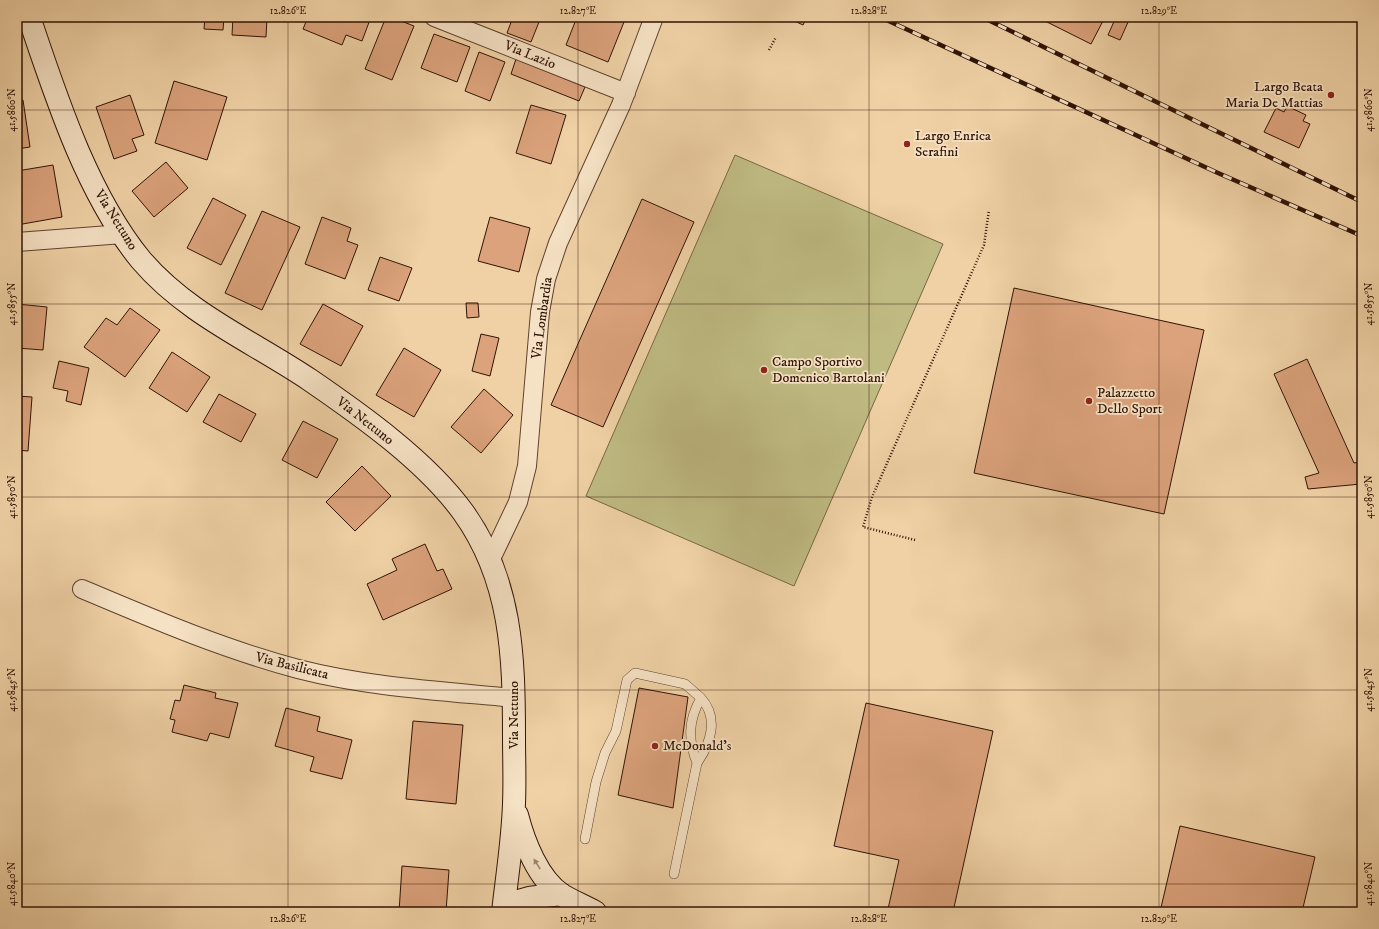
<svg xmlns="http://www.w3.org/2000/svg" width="1379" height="929" viewBox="0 0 1379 929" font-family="'IM FELL DW Pica',serif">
	<rect width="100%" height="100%" fill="#efd1a5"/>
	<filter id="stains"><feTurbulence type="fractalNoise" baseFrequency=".005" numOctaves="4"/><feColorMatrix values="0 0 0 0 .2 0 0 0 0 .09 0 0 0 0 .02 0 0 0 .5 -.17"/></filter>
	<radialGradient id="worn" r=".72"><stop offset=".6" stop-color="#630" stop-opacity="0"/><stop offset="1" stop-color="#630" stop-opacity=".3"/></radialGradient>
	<path fill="#bfba82" stroke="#786644" d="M735,155L943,244L794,586L586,496Z"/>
	<path fill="#dba27b" stroke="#301305" d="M205,17H224L223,30L204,29Z
		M233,17H267L266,37L232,35Z
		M308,17H371L362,41L346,35L342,45L303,29Z
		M386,17H391L414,26L392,80L365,69Z
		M513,17H541L531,42L507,33Z
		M577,17H626L608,62L566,45Z
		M786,17H807L803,25Z
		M1037,17H1105L1091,44Z
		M1116,17L1129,20L1120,40L1108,35Z
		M434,34L470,47L457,82L421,68Z
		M479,52L505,62L490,101L465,91Z
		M516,59L585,87L579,101L511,74Z
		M174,81L227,97L207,160L155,143Z
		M130,95L144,135L132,139L137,151L114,159L96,107Z
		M23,100L30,147L17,149V101Z
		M531,105L566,115L551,164L516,153Z
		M1287,106L1306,115L1303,121L1310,124L1299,148L1264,132L1276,108L1284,112Z
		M166,162L188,188L154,217L132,191Z
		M53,165L62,217L17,225V171Z
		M213,198L246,215L221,265L187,248Z
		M642,199L694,222L603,427L551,405Z
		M262,211L300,227L262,310L225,293Z
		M322,217L351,228L347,241L358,245L345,279L305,264Z
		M490,217L530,228L519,272L478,261Z
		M380,257L412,268L399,301L368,290Z
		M1014,288L1204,330L1164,514L974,473Z
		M466,303H478L479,317L467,318Z
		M17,304L47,307L43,350L17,348Z
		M323,304L363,326L341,366L300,344Z
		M130,308L160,330L125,377L84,347L106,318L117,325Z
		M481,334L499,338L490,376L472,371Z
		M404,348L441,370L414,417L376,395Z
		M172,352L210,377L187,412L149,388Z
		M1307,359L1354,463L1359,462L1361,484L1308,489L1305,477L1319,473L1274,374Z
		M59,361L89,368L81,405L66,401L68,391L53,388Z
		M484,389L513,415L481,453L451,427Z
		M219,394L256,414L241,442L203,422Z
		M17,396L32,397L28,451L17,450Z
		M303,421L338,439L317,478L282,460Z
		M362,466L391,496L355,531L326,502Z
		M425,544L437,571L443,569L452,589L383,620L367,584L397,570L392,559Z
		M184,685L216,693L215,698L238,703L229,738L210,733L207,741L172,732L175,720L170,719L175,700L180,701Z
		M639,688L688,697L673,808L618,795Z
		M866,703L993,731L953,912H901L888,909L899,860L834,846Z
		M286,708L320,717L317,731L352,740L342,779L310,771L314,757L275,746Z
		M413,721L463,725L456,804L406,799Z
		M1180,826L1315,857L1302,912H1160Z
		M402,866L449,870L446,912H399Z"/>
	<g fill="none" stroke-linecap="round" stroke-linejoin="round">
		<g stroke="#60422d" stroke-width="10">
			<path id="lane" d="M697,763C711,743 719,718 701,698
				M585,839L596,782L605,753L616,731L627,680L635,673L685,684L701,698C688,720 688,740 697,763L674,874"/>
		</g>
		<g stroke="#60422d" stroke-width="20">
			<path id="street" d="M434,17L626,93
				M17,242L123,234
				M490,561L518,502L527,466L540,312L546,279L558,243L621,105L654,17
				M82,589C153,619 223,649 298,669C368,687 442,691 514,698"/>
		</g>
		<g stroke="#301305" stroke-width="24">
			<path id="secondary" d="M29,17C56,97 87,194 141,260C187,314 252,341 310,380C361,415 426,461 463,512C512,580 514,657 514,737C514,759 515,781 514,803C513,839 507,876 503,912
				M517,815C524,842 538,879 562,895C572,901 584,906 595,912
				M504,905L529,898L561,894"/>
		</g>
		<path stroke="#301305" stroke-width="2.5" stroke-dasharray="1 2" stroke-linecap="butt" d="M769,50L776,37
			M915,540L863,527L872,497L984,245L989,210"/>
		<use href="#lane" stroke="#f5e1c4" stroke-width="9"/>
		<use href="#street" stroke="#f5e1c4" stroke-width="18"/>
		<use href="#secondary" stroke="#f5e1c4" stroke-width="22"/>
		<g stroke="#301305" stroke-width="4.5">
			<path id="rail" d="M880,17L1218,173L1362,236
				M982,17L1362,202"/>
		</g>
		<use href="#rail" stroke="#f5e1c4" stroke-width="3" stroke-dasharray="9" stroke-linecap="butt"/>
	</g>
	<defs><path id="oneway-solid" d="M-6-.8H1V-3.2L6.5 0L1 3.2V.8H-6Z"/></defs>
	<use fill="#9c846e" href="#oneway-solid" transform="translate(537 864) rotate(-122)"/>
	<path fill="none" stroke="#301305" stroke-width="1" stroke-opacity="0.45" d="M288,17V912M578,17V912M869,17V912M1159,17V912M17,110H1362M17,304H1362M17,497H1362M17,690H1362M17,884H1362"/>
	<g fill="#8f2418" stroke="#f5e1c4" stroke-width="1.5">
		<circle cx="1331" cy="95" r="4"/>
		<circle cx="907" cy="144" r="4"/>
		<circle cx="764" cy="370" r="4"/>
		<circle cx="1089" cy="401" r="4"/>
		<circle cx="655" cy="746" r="4"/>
	</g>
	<g text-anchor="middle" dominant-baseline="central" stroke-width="3.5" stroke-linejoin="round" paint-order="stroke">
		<g font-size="14" fill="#301305" stroke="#f5e1c4">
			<text transform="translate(530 55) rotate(22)">Via Lazio</text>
			<text transform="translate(116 220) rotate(58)">Via Nettuno</text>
			<text transform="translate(542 318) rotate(-82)">Via Lombardia</text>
			<text transform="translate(365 421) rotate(38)">Via Nettuno</text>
			<text transform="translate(292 666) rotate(14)">Via Basilicata</text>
			<text transform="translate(514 715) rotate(-90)">Via Nettuno</text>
		</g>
		<g font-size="14" fill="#301305" stroke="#f5e1c4" text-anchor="start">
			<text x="1323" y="87" text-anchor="end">Largo Beata<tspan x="1323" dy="16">Maria De Mattias</tspan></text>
			<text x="915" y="136">Largo Enrica<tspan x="915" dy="16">Serafini</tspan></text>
			<text x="772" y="362">Campo Sportivo<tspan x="772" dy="16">Domenico Bartolani</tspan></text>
			<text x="1097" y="393">Palazzetto<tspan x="1097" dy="16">Dello Sport</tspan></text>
			<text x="663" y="746">McDonald's</text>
		</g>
	</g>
	<rect width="1379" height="929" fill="none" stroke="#efd1a5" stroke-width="44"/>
	<rect x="22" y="22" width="1335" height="885" fill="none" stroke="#301305" stroke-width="1.5"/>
	<g font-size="10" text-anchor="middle" fill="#301305">
		<text x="288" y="14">12.826°E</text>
		<text x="578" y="14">12.827°E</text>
		<text x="869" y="14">12.828°E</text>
		<text x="1159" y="14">12.829°E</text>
		<text transform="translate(11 110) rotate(-90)" y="4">41.5860°N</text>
		<text transform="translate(1368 110) rotate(-90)" y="4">41.5860°N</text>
		<text transform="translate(11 304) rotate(-90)" y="4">41.5855°N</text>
		<text transform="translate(1368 304) rotate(-90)" y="4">41.5855°N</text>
		<text transform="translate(11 497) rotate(-90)" y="4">41.5850°N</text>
		<text transform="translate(1368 497) rotate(-90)" y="4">41.5850°N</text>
		<text transform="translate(11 690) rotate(-90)" y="4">41.5845°N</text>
		<text transform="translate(1368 690) rotate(-90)" y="4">41.5845°N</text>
		<text transform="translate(11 884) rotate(-90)" y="4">41.5840°N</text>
		<text transform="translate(1368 884) rotate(-90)" y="4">41.5840°N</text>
		<text x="288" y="922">12.826°E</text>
		<text x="578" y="922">12.827°E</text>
		<text x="869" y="922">12.828°E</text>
		<text x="1159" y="922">12.829°E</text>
	</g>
	<rect width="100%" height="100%" filter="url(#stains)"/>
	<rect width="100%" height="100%" fill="url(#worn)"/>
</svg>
